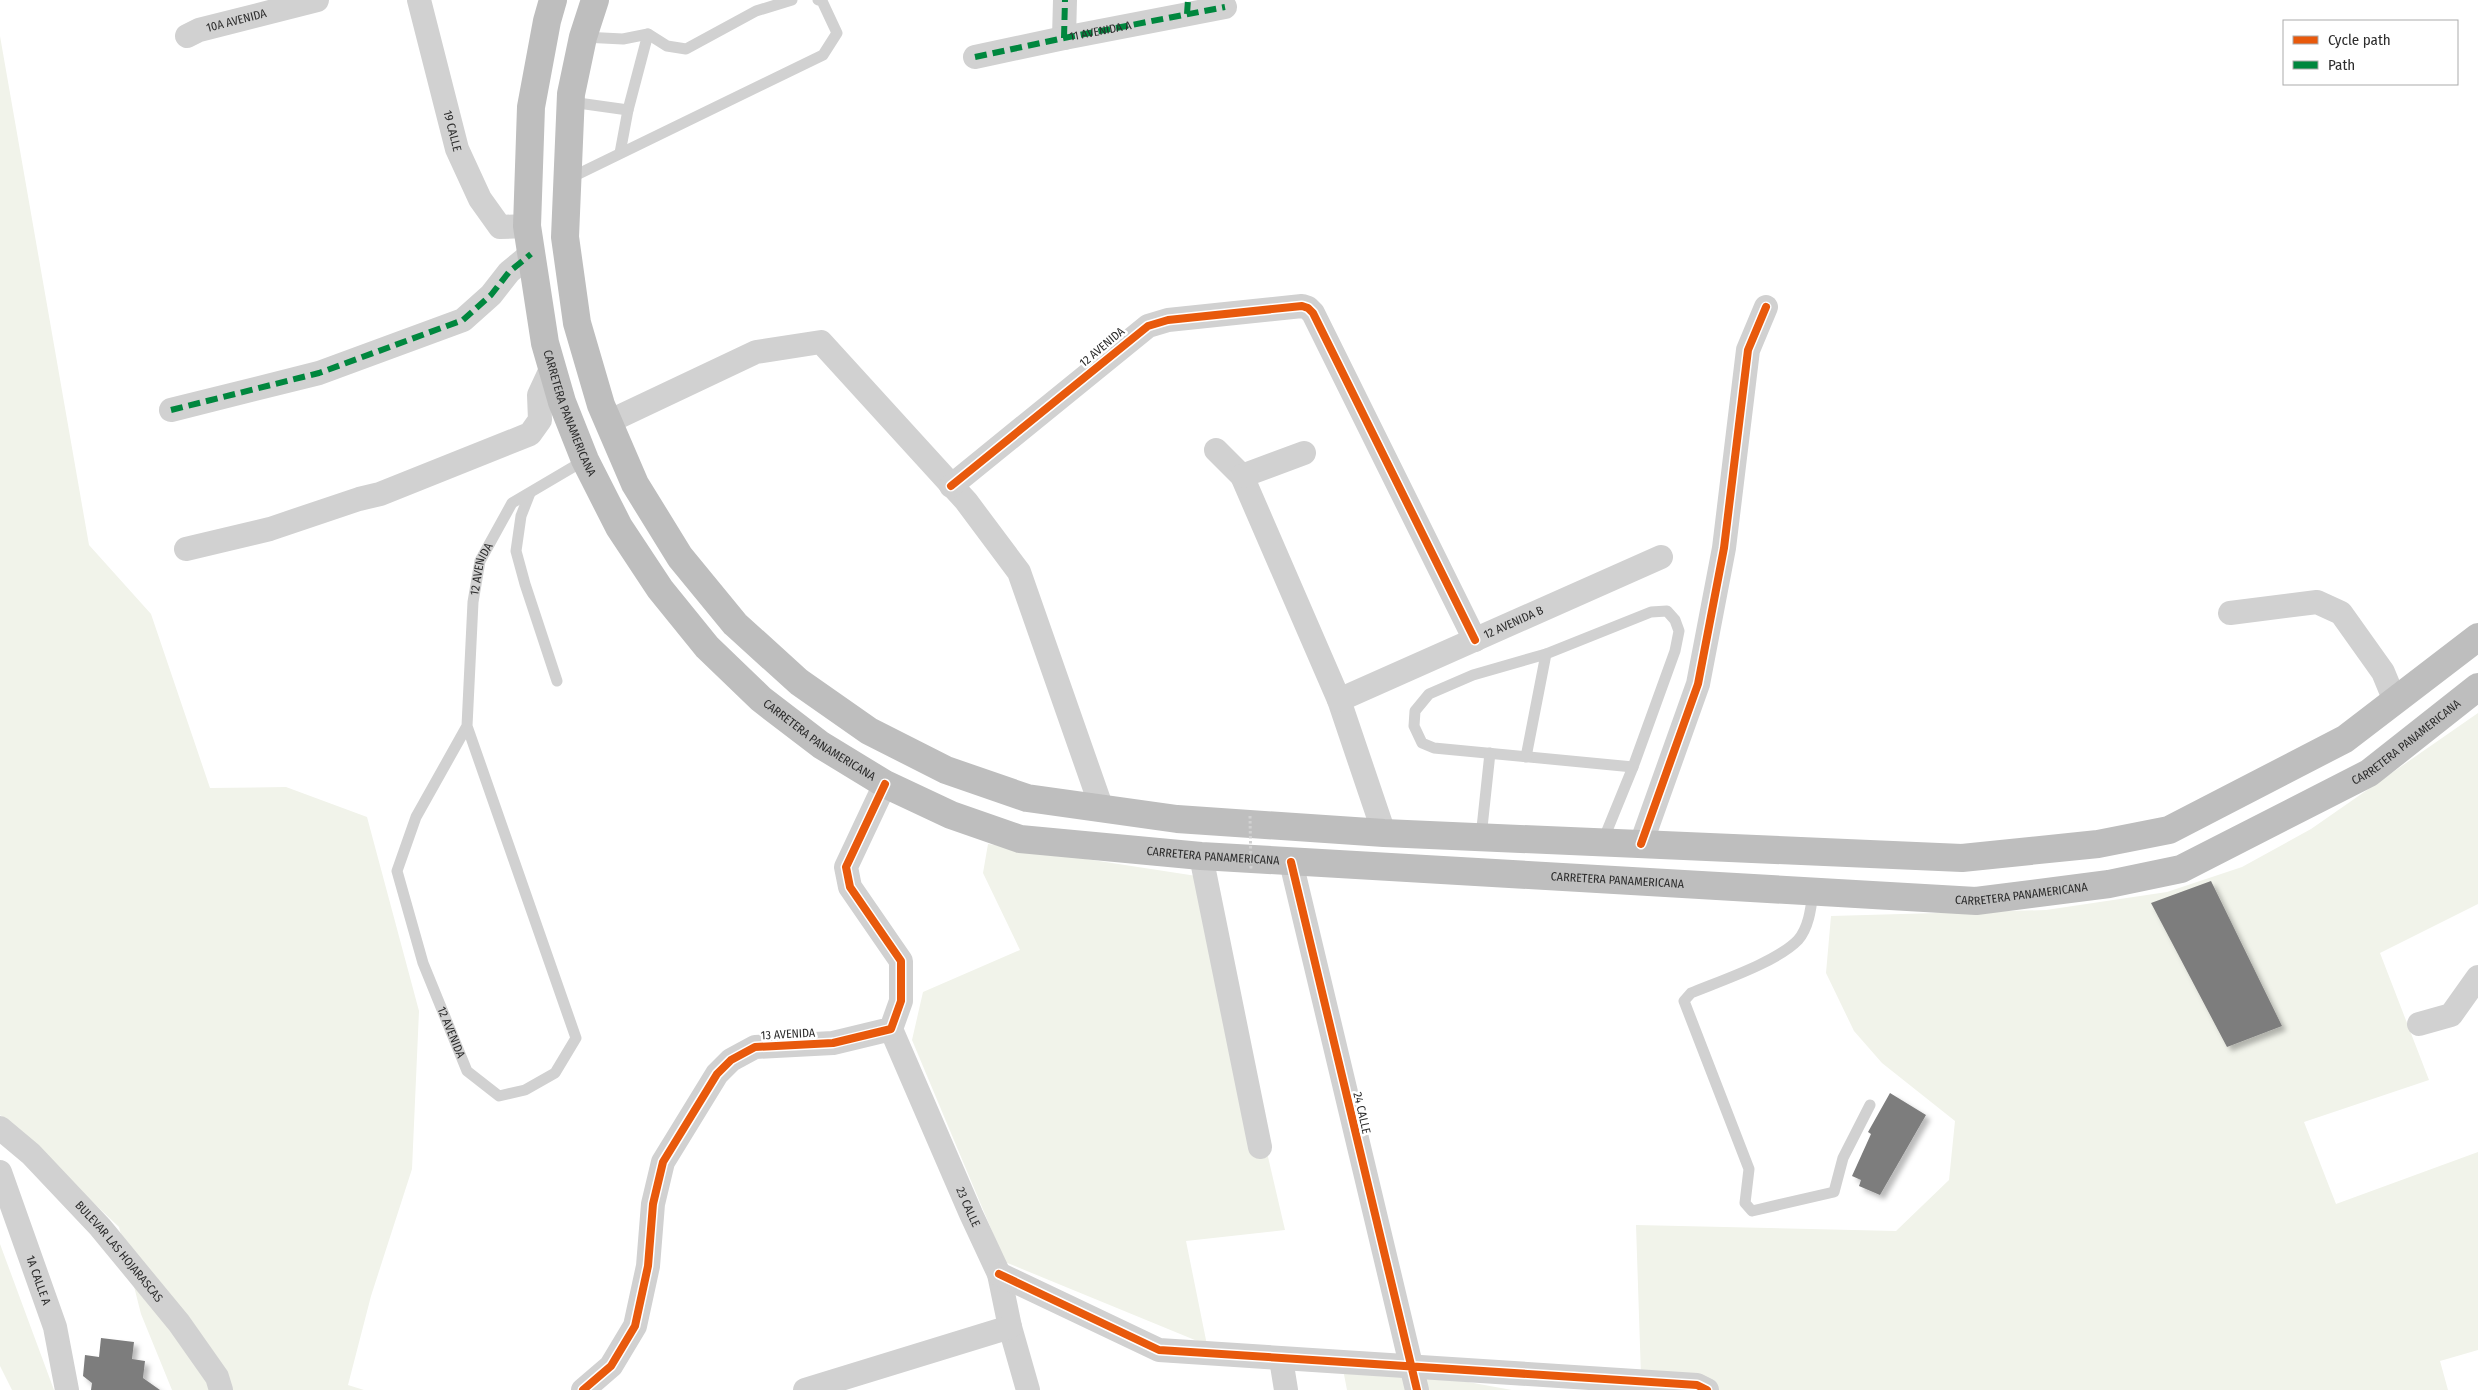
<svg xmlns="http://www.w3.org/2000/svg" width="2478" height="1390" viewBox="0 0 2478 1390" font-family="'Fira Sans Condensed',sans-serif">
	<defs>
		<filter id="shadow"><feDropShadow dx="4.5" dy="4.5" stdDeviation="2.5" flood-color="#0004"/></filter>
	</defs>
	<rect width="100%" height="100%" fill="#fff"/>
	<path fill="#f1f3ea" d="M0,36L89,545L151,614L210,788L286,787L367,817L419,1011L412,1169L371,1296L348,1385L364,1390H172L141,1314L119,1227L0,1115Z
		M2478,713V904L2380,953L2429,1080L2304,1122L2336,1204L2478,1152V1350L2440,1361L2448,1390H1679L1641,1376L1636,1225L1896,1231L1949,1180L1955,1121L1882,1063L1854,1031L1826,973L1831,916L2046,910L2167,892L2242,867L2311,829Z
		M988,844L1203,877L1285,1230L1186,1241L1207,1345L1005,1262L912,1040L923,992L1020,950L983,873Z
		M0,1244L54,1390H12L0,1366Z
		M1341,1359L1512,1390H1347Z"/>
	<path fill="#7d7d7d" filter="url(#shadow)" d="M2211,881L2282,1026L2227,1047L2151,903Z
		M1890,1093L1926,1115L1880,1195L1859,1186L1861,1180L1852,1176L1871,1134L1868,1132Z
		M101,1338L134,1342L132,1359L145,1361L143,1378L160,1390H91L92,1383L83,1376L85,1355L99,1357Z"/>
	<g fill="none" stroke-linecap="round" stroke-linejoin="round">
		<g stroke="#d1d1d1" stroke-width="11">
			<path d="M583,37L623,39L648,34L667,46L686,49L756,11L792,0"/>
			<path d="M571,102L628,110"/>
			<path d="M620,153L628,110L648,34"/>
			<path d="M568,179L823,55L837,33L822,1L818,0"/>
			<path d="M530,493L521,516L516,551L525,584L557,681"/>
			<path d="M1546,654L1473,675L1429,694L1415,711L1414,726L1422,743L1434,748L1633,767"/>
			<path id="s1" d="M467,726L416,817L397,871L423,963L467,1071L499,1096L525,1090L555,1073L576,1038L467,726L473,602L480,561L512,503L585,460"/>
			<path d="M1526,757L1546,654L1651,612L1667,611L1675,620L1679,631L1675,651L1633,767L1602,843"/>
			<path d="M1481,837L1490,753"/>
			<path d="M1813,892C1811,908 1809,927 1798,940C1777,962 1720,981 1691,993L1684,1001L1749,1169L1745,1203L1752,1211L1834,1192L1843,1158L1870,1105"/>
		</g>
		<g stroke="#d1d1d1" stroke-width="24">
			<path id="s2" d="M419,0L457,149L480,199L500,227L527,226"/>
			<path id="s3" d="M187,36L199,30L317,0"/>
			<path d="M1064,38L1065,0"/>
			<path id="s4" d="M975,57L1064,38L1225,7"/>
			<path d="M171,410L319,373L463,320L491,295L509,272L531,254"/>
			<path d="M608,422L756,352L821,342L966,501L1019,572L1102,809"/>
			<path d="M1216,450L1242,476L1339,700L1384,833"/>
			<path d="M1242,476L1304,453"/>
			<path d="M951,486L1148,326L1168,320L1302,306L1308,308L1313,313L1475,640"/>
			<path d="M186,549L270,529L359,499L380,494L530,434L540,420L539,395L552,367"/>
			<path d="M2230,613L2317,602L2341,613L2383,672L2395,701"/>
			<path id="s5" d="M1339,700L1661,557"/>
			<path d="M1641,844L1698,684L1724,548L1748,350L1766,307"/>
			<path d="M1201,856L1260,1147"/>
			<path d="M1291,862L1417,1390"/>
			<path d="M2419,1024L2451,1015L2478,977"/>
			<path id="s6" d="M891,1029L971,1214L999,1274L1010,1327L1028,1390"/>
			<path id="s7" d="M0,1128L31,1154L100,1227L179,1323L217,1377L221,1390"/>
			<path id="s8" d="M0,1172L55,1327L67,1390"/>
			<path d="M999,1274L1159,1350L1697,1385L1707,1390"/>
			<path d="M1281,1359L1286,1390"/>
			<path d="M583,1390L611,1366L635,1326L648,1266L653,1204L663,1162L717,1074L731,1060L755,1047L833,1043L891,1029L901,1001V961L850,887L846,867L885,784"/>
			<path d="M805,1390L1010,1327"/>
		</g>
		<g stroke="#bebebe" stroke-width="28">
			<path id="s9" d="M553,0L547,21L531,107L527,226L545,343L562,402L585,460L619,527L660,589L707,647L761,699L821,745L885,784L951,815L1020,839L1201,856L1976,901L2109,884L2181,869L2369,773L2478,687"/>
			<path d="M595,0L583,37L571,94L565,237L577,323L601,405L635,484L680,557L735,624L799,682L869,731L946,770L1027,798L1177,819L1384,833L1962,858L2098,844L2169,830L2345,739L2478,637"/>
		</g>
		<path stroke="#d1d1d1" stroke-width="3" stroke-dasharray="2.5 2.5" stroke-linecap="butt" d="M1250,816L1251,871"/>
		<path stroke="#00873e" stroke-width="6" stroke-dasharray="12 6" stroke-linecap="butt" d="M1187,14L1188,0
			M1064,38L1065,0
			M975,57L1064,38L1225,7
			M171,410L319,373L463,320L491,295L509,272L531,254"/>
		<g stroke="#fff" stroke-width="11">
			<path id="cycleway" d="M951,486L1148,326L1168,320L1302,306L1308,308L1313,313L1475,640
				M1641,844L1698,684L1724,548L1748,350L1766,307
				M1291,862L1417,1390
				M999,1274L1159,1350L1697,1385L1707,1390
				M583,1390L611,1366L635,1326L648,1266L653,1204L663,1162L717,1074L731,1060L755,1047L833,1043L891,1029L901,1001V961L850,887L846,867L885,784"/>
		</g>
		<use href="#cycleway" stroke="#e8590c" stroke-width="8"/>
	</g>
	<g text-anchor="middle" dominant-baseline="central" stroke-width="5" stroke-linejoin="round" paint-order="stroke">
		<g font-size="12" fill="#2c2c2c" stroke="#fff">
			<text stroke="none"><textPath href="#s3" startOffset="52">10A AVENIDA</textPath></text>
			<text stroke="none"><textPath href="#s4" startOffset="128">11 AVENIDA A</textPath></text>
			<text stroke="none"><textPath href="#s2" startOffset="135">19 CALLE</textPath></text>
			<text transform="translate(1102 347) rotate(-40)">12 AVENIDA</text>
			<text stroke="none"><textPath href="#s9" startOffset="421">CARRETERA PANAMERICANA</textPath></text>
			<text stroke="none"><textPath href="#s1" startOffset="1005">12 AVENIDA</textPath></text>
			<text stroke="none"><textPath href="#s5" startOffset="191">12 AVENIDA B</textPath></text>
			<text stroke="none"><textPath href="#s9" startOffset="841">CARRETERA PANAMERICANA</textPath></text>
			<text stroke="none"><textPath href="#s9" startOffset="2491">CARRETERA PANAMERICANA</textPath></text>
			<text stroke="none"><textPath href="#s9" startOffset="1260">CARRETERA PANAMERICANA</textPath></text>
			<text stroke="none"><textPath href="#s9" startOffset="1665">CARRETERA PANAMERICANA</textPath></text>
			<text stroke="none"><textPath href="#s9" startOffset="2070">CARRETERA PANAMERICANA</textPath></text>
			<text stroke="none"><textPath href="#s1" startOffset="332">12 AVENIDA</textPath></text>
			<text transform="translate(788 1034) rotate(-3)">13 AVENIDA</text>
			<text transform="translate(1362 1113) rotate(77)">24 CALLE</text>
			<text stroke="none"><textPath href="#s6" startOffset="194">23 CALLE</textPath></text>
			<text stroke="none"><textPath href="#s7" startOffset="172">BULEVAR LAS HOJARASCAS</textPath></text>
			<text stroke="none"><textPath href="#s8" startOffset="115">1A CALLE A</textPath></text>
		</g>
	</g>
	<rect x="2283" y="20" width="175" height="65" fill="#ffffff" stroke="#ababab"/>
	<rect x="2293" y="36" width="25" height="8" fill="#e8590c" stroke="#ababab"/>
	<text x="2328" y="45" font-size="15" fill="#2c2c2c">Cycle path</text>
	<rect x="2293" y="61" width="25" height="8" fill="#00873e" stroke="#ababab"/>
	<text x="2328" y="70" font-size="15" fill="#2c2c2c">Path</text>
</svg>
